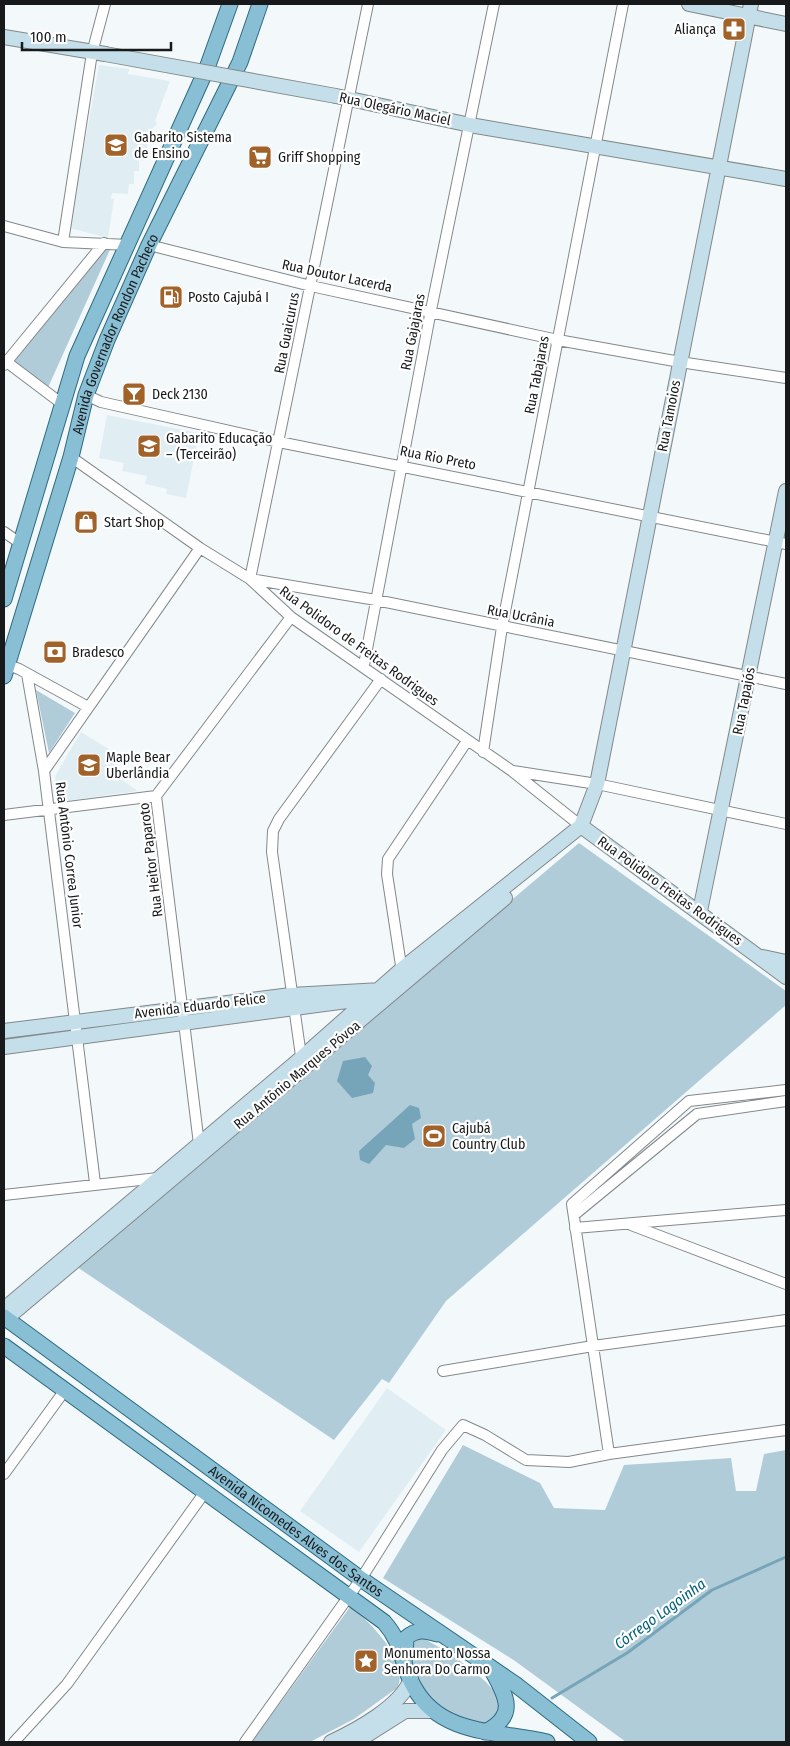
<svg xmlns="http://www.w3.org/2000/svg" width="790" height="1746" viewBox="0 0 790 1746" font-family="'Fira Sans Condensed',sans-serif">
	<rect width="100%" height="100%" fill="#f3f9fb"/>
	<path fill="#e0eef4" d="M99,65L129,69L128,74L170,81L155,121L157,124L152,129V139L148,138L147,152H143V161L139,160V171H134V184H129L128,194L112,193L111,199H114L108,238L69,228Z
		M107,415L199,433L186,498L166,494L167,489L145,484L147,476L122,471L124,463L99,458Z
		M81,732L122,757L112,773L138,791L58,802L55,776Z
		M387,1388L446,1430L359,1552L300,1511Z"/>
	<path fill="#b0ccd9" d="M104,243H113L46,392L6,362Z
		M36,690L75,713L49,753Z
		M579,843L786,991V1005L446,1301L389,1383L382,1379L334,1440L77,1267Z
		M463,1445L540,1483L554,1508L605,1510L624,1465L731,1458L736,1491H756L764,1454L786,1450V1742H626L515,1661L383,1578Z
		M350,1607C369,1620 411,1663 397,1688L354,1719L310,1742H252Z
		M420,1637C437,1644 499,1683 499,1703C500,1714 492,1719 484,1723C436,1713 419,1697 408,1649Z"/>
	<path fill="#76a5b9" d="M365,1057L372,1066L368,1075L375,1083L373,1093L352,1098L337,1081L343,1061Z
		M410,1105L419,1108L421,1118L412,1124L415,1139L404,1148L386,1145L369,1164L360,1160L359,1151Z"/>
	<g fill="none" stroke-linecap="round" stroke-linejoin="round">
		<path stroke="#76a5b9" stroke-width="3" d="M552,1698L627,1653L712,1590L786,1557"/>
		<g stroke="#83888a" stroke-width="12">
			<path id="street" d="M368,4L250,579L376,600L786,684
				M4,226L63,242L129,245
				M63,242L92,53L105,4
				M149,245L311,286L558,340L680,362L786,378
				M4,360L61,403
				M4,365L104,243
				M86,395L101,402L279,442L786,544
				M71,457L200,548L250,579L291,617L512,771L581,826
				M4,532L20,543
				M8,665L19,669L88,707
				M364,665L431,310L494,4
				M27,674L44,771
				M483,752L502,627L623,4
				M513,771L597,784L786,824
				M4,815L156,796
				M402,972L387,874L388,859L467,741
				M302,1063L272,852L273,831L279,819L381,679
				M199,1144L156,796L291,617
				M95,1183L44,771L200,548
				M4,1195L158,1178
				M574,1215L697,1114L786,1101
				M631,1225L786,1284
				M575,1228L786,1210
				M443,1371L593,1346L786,1320
				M609,1454L572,1204L689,1101L786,1090
				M4,1474L65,1390
				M14,1742L67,1684L205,1492
				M245,1742L361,1579L442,1450L463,1425L485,1435L526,1460L569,1462L609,1454L786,1430"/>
		</g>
		<g stroke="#83888a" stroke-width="16">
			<path id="secondary" d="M689,4L786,24
				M4,37L105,54
				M336,96L470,125L786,179
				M581,826L786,977
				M700,911L786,491
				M763,957L786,962
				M4,1031L291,995L381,990
				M4,1047L362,999
				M4,1309L300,1059L402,969L581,826L597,784L751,4
				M6,1319L505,898
				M331,1742C357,1730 401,1706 411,1679
				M356,1742L405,1711H430"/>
		</g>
		<g stroke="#2e6a80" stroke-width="17">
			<g id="primary">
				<path d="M4,599L77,356L207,68L230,4"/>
				<path id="s1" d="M4,676L71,457L86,395L107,340L149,245L240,62L260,4"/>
				<path id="s2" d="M4,1317L361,1579L515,1684L589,1742"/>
				<path d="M4,1346L384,1622C405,1646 400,1663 414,1687C440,1736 500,1731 547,1742"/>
				<path d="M405,1657L406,1638C416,1629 425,1630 437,1634"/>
				<path d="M485,1732C517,1716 507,1697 493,1672"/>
			</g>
		</g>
		<use href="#street" stroke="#fff" stroke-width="10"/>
		<use href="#secondary" stroke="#c4dfe9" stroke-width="14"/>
		<use href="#primary" stroke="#89bfd4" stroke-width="15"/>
		<g stroke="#83888a" stroke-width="16" stroke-linecap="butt">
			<path id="secondary-bridge" d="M105,54L336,96"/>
		</g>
		<use href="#secondary-bridge" stroke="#c4dfe9" stroke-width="14"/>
	</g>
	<defs>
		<g id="pharmacy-square" transform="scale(1.25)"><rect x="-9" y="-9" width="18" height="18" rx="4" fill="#a1622a" stroke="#fff"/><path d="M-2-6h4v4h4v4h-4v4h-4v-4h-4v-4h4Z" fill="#fff"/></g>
		<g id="university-square" transform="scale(1.25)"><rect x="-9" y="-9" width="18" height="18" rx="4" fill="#a1622a" stroke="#fff"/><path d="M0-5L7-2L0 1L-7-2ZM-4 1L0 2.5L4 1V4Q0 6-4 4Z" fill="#fff"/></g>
		<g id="supermarket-square" transform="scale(1.25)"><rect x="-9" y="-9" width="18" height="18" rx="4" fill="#a1622a" stroke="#fff"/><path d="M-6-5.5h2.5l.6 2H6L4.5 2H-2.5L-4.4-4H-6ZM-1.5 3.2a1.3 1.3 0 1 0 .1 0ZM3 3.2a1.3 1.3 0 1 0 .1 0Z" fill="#fff"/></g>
		<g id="fuel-square" transform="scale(1.25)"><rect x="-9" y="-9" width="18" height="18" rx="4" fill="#a1622a" stroke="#fff"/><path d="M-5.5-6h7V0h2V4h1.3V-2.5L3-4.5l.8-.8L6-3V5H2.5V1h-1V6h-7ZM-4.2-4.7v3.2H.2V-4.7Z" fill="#fff"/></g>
		<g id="bar-square" transform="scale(1.25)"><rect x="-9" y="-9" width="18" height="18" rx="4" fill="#a1622a" stroke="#fff"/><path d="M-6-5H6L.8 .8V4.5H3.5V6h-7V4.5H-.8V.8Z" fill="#fff"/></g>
		<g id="shop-square" transform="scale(1.25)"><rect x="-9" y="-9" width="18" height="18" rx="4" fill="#a1622a" stroke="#fff"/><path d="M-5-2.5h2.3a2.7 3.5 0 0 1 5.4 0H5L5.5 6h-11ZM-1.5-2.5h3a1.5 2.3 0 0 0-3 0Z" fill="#fff"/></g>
		<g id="bank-square" transform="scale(1.25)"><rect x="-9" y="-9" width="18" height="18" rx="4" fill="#a1622a" stroke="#fff"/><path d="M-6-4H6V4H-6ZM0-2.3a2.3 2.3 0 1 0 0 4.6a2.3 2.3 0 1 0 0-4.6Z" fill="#fff"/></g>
		<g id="school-square" transform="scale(1.25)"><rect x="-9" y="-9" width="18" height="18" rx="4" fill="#a1622a" stroke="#fff"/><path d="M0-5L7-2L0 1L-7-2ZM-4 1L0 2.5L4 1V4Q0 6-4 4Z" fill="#fff"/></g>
		<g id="stadium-square" transform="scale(1.25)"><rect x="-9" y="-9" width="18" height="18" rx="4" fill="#a1622a" stroke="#fff"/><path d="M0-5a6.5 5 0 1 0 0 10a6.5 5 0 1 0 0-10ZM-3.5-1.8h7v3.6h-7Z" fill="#fff"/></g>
		<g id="sight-square" transform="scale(1.25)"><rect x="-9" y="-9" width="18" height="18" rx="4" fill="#a1622a" stroke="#fff"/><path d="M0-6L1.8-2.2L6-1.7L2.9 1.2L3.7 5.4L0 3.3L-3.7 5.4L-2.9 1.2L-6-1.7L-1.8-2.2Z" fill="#fff"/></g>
	</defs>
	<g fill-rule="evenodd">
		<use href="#pharmacy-square" x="734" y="29"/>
		<use href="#university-square" x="116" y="145"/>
		<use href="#supermarket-square" x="260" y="157"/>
		<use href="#fuel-square" x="171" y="297"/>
		<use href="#bar-square" x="134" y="394"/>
		<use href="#university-square" x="149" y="446"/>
		<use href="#shop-square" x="86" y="522"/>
		<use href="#bank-square" x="55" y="652"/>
		<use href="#school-square" x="89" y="765"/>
		<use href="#stadium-square" x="434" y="1136"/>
		<use href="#sight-square" x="366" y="1661"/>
	</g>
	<g text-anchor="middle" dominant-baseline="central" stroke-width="4.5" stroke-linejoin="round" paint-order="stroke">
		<g font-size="14" fill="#17191a" stroke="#fff" text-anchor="start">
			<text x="716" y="29" text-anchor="end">Aliança</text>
			<text x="134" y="137">Gabarito Sistema<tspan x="134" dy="16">de Ensino</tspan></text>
			<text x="278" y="157">Griff Shopping</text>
			<text x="188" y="297">Posto Cajubá I</text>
			<text x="152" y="394">Deck 2130</text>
			<text x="166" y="438">Gabarito Educação<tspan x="166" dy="16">– (Terceirão)</tspan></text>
			<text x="104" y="522">Start Shop</text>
			<text x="72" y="652">Bradesco</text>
			<text x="106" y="757">Maple Bear<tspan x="106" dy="16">Uberlândia</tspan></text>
			<text x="452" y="1128">Cajubá<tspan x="452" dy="16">Country Club</tspan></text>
			<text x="384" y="1653">Monumento Nossa<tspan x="384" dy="16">Senhora Do Carmo</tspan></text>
		</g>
		<g font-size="14" fill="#17191a" stroke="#fff">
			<text transform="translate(395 109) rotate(12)">Rua Olegário Maciel</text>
			<text transform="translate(337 276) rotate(12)">Rua Doutor Lacerda</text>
			<text transform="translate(413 332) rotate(-79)">Rua Gajajaras</text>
			<text transform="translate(287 333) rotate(-79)">Rua Guaicurus</text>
			<text stroke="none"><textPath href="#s1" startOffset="360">Avenida Governador Rondon Pacheco</textPath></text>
			<text transform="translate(537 375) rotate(-79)">Rua Tabajaras</text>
			<text transform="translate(669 416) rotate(-79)">Rua Tamoios</text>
			<text transform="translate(438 458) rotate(11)">Rua Rio Preto</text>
			<text transform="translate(521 616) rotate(11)">Rua Ucrânia</text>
			<text transform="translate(359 646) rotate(36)">Rua Polidoro de Freitas Rodrigues</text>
			<text transform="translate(744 701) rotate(-79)">Rua Tapajós</text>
			<text transform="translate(69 855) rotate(83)">Rua Antônio Correa Junior</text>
			<text transform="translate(151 860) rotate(-97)">Rua Heitor Paparoto</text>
			<text transform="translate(670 891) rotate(36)">Rua Polidoro Freitas Rodrigues</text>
			<text transform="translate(200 1006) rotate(-7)">Avenida Eduardo Felice</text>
			<text transform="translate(297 1075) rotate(-40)">Rua Antônio Marques Póvoa</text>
			<text stroke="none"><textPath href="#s2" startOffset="362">Avenida Nicomedes Alves dos Santos</textPath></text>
		</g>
		<g font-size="15" font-style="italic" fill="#00617d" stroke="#fff">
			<text transform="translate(660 1614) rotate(-36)">Córrego Lagoinha</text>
		</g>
	</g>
	<rect width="790" height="1746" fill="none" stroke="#17191a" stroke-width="10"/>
	<path d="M22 42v8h149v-8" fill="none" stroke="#17191a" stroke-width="2.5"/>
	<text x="30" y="42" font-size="15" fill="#17191a" stroke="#ffffff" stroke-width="4" paint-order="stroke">100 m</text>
</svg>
